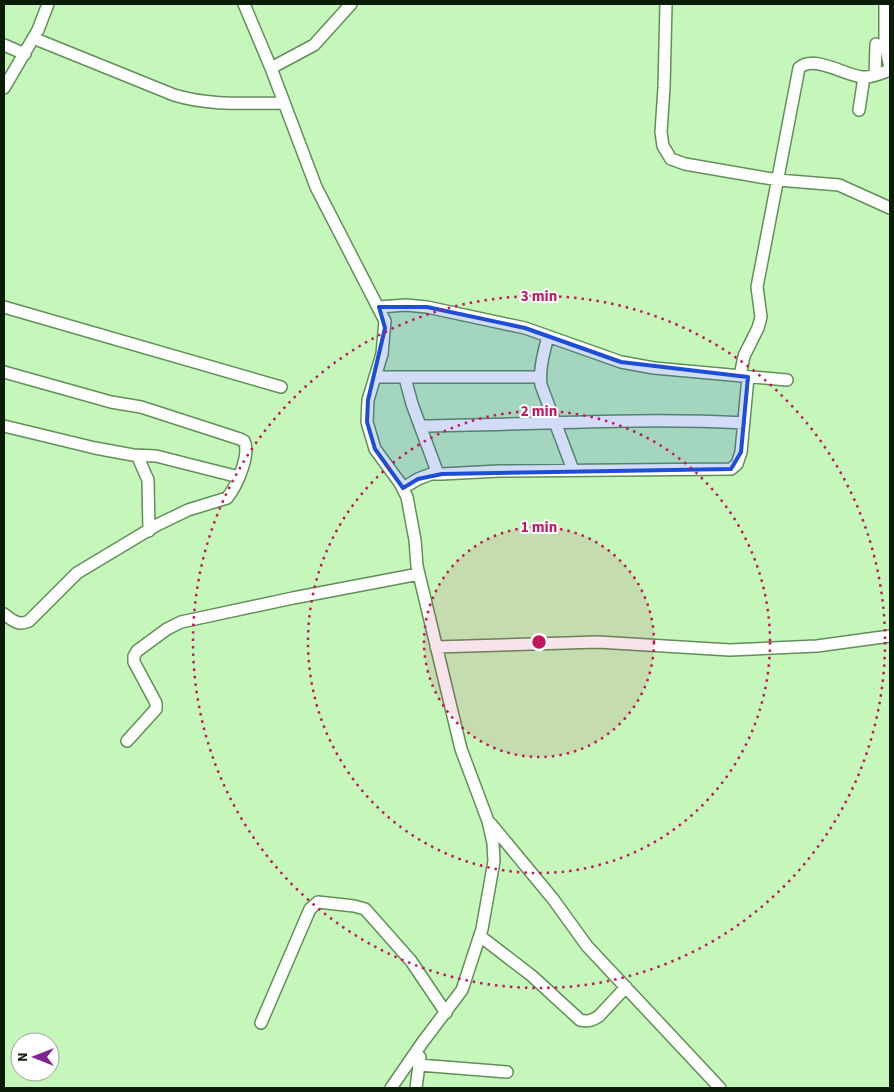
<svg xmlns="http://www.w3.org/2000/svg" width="894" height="1092" viewBox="0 0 894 1092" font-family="'Source Sans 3',sans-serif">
	<rect width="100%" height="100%" fill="#c5f7ba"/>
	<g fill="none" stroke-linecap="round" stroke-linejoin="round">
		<g stroke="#618f57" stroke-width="14">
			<path id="minor" d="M244,4L271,68L316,187L385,321L382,354L368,400L367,422L375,449L400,483L407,497L415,540L417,566L461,749L488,821L493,843L494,861L482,929L462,990L422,1043L391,1088
				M666,4L664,88L661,132L663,146L671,159L685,164L778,180L839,185L890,208
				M885,4V44L890,68
				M33,38L174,95C210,106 247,103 284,103
				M4,45L25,54
				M271,68L314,45L351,4
				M875,75L876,44
				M4,88L38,30L48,4
				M859,110L864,77
				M4,307L281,387
				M379,307L406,305L427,307L525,328L621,362L654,368L787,380
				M548,336C544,352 539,369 541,385L573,470
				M4,372L111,402L141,407L240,439L244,441C251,455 236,487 227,498L188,510L157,525L77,573L29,621C19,626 13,621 4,614
				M740,376L744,356L758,328L761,317L757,287L799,68C815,54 845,76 863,77C872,78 882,73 890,70
				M375,377H540
				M405,378L412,404L438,474
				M4,426L95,448L133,455L156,456L239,477
				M421,426C528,425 636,417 744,423
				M137,455L148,480L149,531
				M403,488L418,479L431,474H442L499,471L731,469L737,464L741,452L748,377
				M436,647L598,642L730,650L817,646L890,636
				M127,741L156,709V703L134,662V656L137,651L167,629L181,622L293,598L419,574
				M491,824L553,899L587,946L720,1088
				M480,936L532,976L580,1020C587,1022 592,1021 599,1016L626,987
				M261,1023L310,909L318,902L354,906L365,909L411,961L446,1013
				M419,1065L507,1072
				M416,1088L420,1057"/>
		</g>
		<use href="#minor" stroke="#fff" stroke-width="11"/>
	</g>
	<path fill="#1d4ed8" fill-opacity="0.2" stroke="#1d4ed8" stroke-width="4" stroke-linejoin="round" d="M379,307H427L525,328L621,362L748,377L741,452L731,469L442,474L418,479L403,488L375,449L367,422L368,400L385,328Z"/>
	<circle cx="539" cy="642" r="115" fill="#c2185b" fill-opacity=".12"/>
	<g fill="none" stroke="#c2185b" stroke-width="2.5" stroke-dasharray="2.5 5">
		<circle cx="539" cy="642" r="115"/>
		<circle cx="539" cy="642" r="231"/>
		<circle cx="539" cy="642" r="346"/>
	</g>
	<circle cx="539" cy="642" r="8" fill="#c2185b" stroke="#fff" stroke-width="2.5"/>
	<g font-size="15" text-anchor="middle" font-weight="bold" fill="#c2185b" stroke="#fff" stroke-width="4" stroke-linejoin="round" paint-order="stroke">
		<text x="539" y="301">3 min</text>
		<text x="539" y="416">2 min</text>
		<text x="539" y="532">1 min</text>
	</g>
	<rect width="894" height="1092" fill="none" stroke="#0b1d07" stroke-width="10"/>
	<g transform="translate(35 1057) rotate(270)"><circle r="24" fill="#ffffff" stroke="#9da59c"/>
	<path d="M0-4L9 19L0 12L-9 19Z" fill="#7f2492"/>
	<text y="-8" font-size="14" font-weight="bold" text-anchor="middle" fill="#0b1d07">N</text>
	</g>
</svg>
